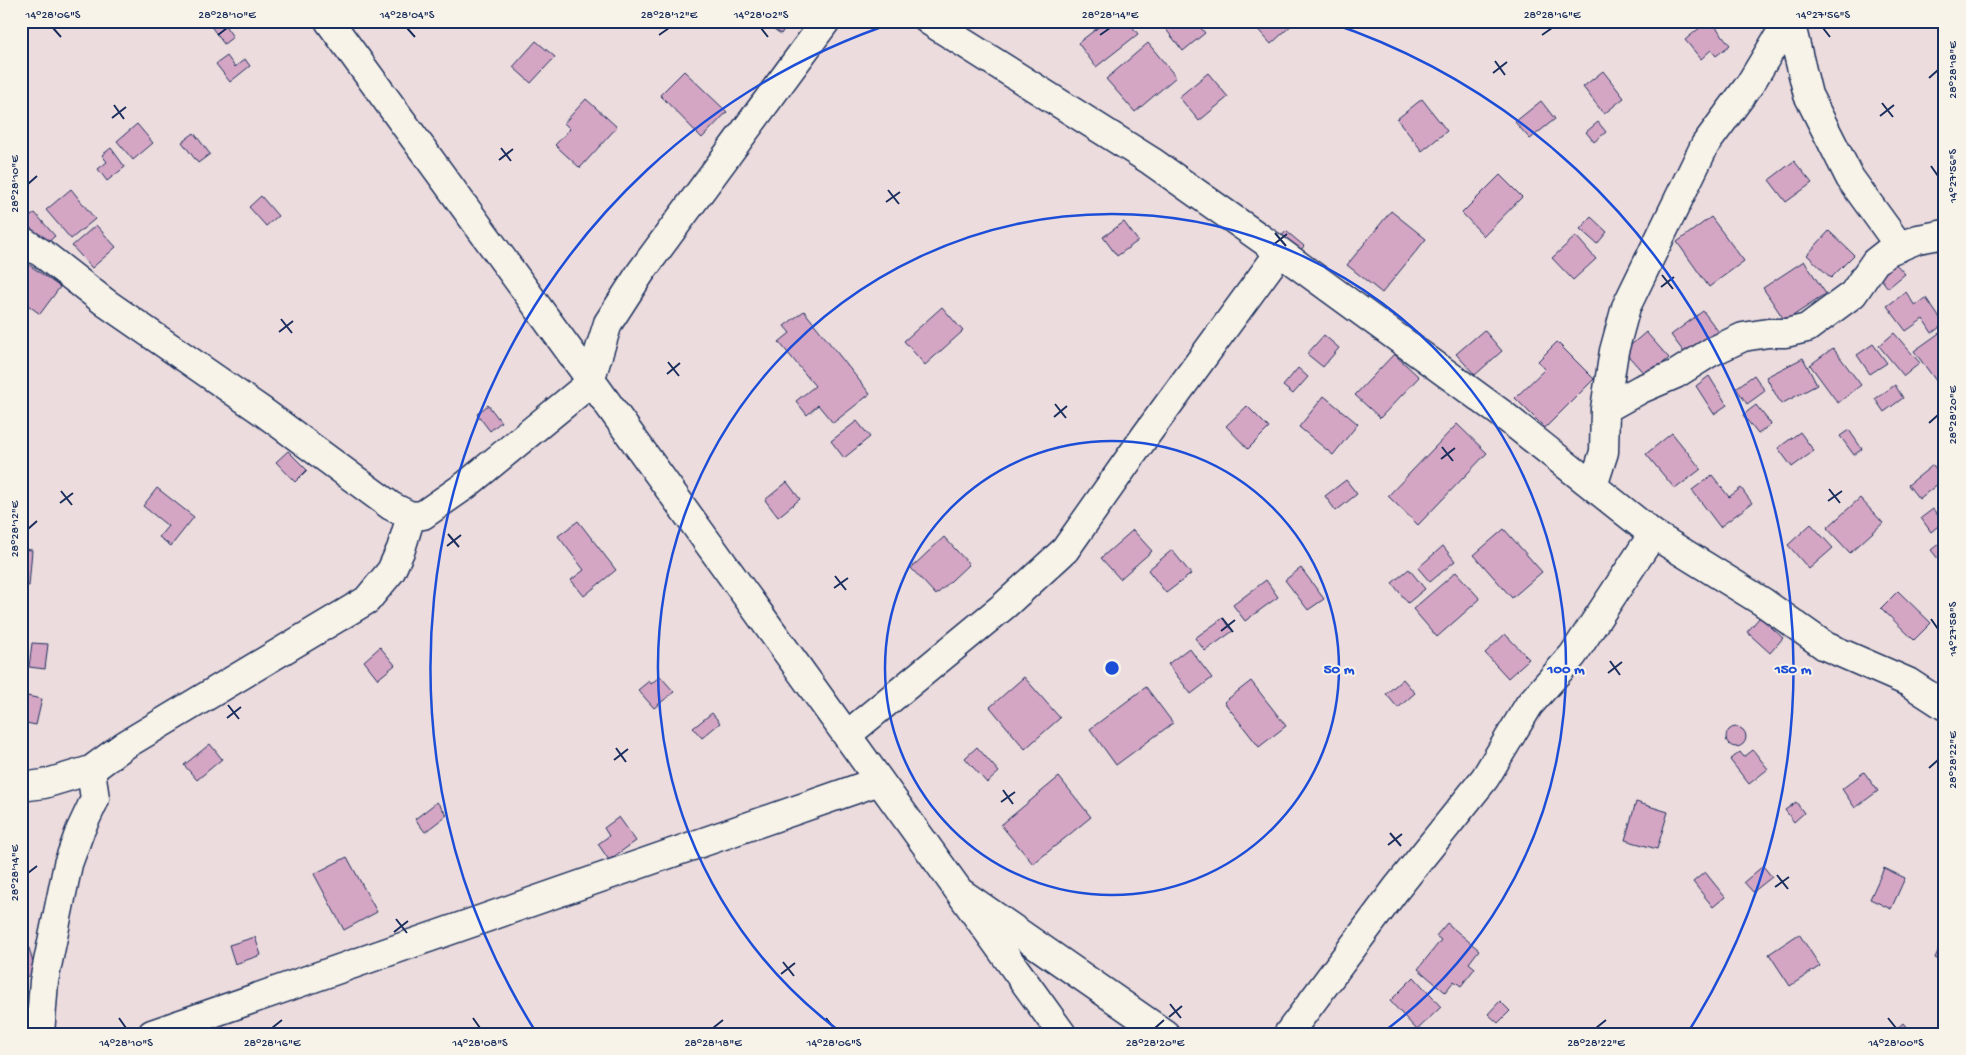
<svg xmlns="http://www.w3.org/2000/svg" width="1966" height="1055" viewBox="0 0 1966 1055" font-family="'Gochi Hand',sans-serif">
	<rect width="100%" height="100%" fill="#eddcdd"/>
	<filter id="ink" filterUnits="userSpaceOnUse"><feTurbulence type="fractalNoise" baseFrequency=".02" numOctaves="2"/><feDisplacementMap in="SourceGraphic" scale="10" xChannelSelector="R" yChannelSelector="G"/><feConvolveMatrix kernelMatrix="1 2 1 2 8 2 1 2 1" color-interpolation-filters="sRGB"/></filter>
	<g filter="url(#ink)">
		<path fill="#d5a5c4" stroke="#1b2f5e" d="M214,21H222L233,37L224,44L210,25Z
			M762,21H789L781,34Z
			M1096,21H1128L1138,34L1096,67L1078,43L1100,26Z
			M1172,21H1195L1205,33L1183,51L1164,27Z
			M1256,21H1296L1271,44L1253,24Z
			M1708,21H1711L1730,45L1716,56L1711,50L1701,59L1685,40Z
			M536,41L555,57L531,83L513,67Z
			M1148,43L1176,77L1135,112L1106,79Z
			M227,56L235,67L245,59L250,66L230,82L216,64Z
			M684,71L727,112L702,138L660,95Z
			M1603,71L1624,98L1604,114L1583,87Z
			M1208,73L1228,97L1199,121L1179,97Z
			M586,99L617,127L580,168L555,145L570,129L564,123Z
			M1422,99L1447,131L1422,151L1397,119Z
			M1541,101L1555,119L1530,139L1515,122Z
			M1598,122L1606,132L1594,142L1586,132Z
			M137,124L153,143L133,160L117,141Z
			M194,133L210,154L198,163L182,142Z
			M111,148L125,167L107,181L98,169L107,162L102,155Z
			M1794,161L1812,183L1786,202L1769,180Z
			M1500,175L1522,197L1484,236L1462,213Z
			M71,189L95,219L71,239L46,210Z
			M261,196L278,216L266,226L249,207Z
			M1391,211L1426,239L1382,293L1347,265Z
			M35,213L55,236L45,245L24,221Z
			M1591,217L1607,232L1597,244L1580,229Z
			M1711,217L1744,261L1709,287L1677,242Z
			M1124,222L1138,241L1117,256L1103,237Z
			M96,225L116,247L92,268L72,246Z
			M1286,231L1304,246L1296,256L1278,241Z
			M1829,231L1854,255L1831,278L1807,255Z
			M1576,236L1596,259L1573,280L1552,258Z
			M21,259L60,287L40,314L21,300Z
			M1804,261L1826,294L1785,321L1763,288Z
			M1894,262L1905,274L1888,288L1878,275Z
			M1906,292L1915,306L1926,298L1944,324L1932,333L1923,319L1906,331L1887,306Z
			M942,307L963,331L925,365L904,341Z
			M804,311L870,394L833,423L818,405L807,415L796,401L815,386L779,342L790,333L784,326Z
			M1703,311L1721,335L1689,359L1671,335Z
			M1945,329V393L1914,351Z
			M1484,330L1502,351L1475,375L1456,354Z
			M1646,332L1669,358L1647,377L1624,351Z
			M1894,333L1920,363L1904,376L1879,346Z
			M1324,335L1339,348L1323,367L1307,354Z
			M1557,342L1594,379L1545,428L1515,398L1545,369L1538,361Z
			M1873,344L1887,363L1870,374L1857,355Z
			M1833,348L1861,385L1838,403L1810,365Z
			M1394,354L1419,377L1380,418L1355,395Z
			M1803,358L1817,385L1781,404L1766,377Z
			M1298,368L1308,377L1293,394L1283,386Z
			M1754,375L1765,391L1747,404L1736,388Z
			M1709,376L1727,405L1714,414L1696,386Z
			M1895,385L1903,398L1884,412L1875,399Z
			M1324,396L1358,424L1333,455L1299,427Z
			M488,405L501,422L490,431L477,414Z
			M1756,405L1771,424L1758,434L1743,415Z
			M1247,406L1269,428L1248,449L1226,426Z
			M857,421L870,437L844,458L831,441Z
			M1457,424L1487,453L1418,525L1388,496Z
			M1849,430L1862,449L1854,455L1840,436Z
			M1800,432L1814,451L1792,467L1778,448Z
			M1672,433L1701,469L1675,489L1646,454Z
			M288,451L307,470L295,482L276,462Z
			M1933,465L1944,479L1919,499L1908,485Z
			M1712,475L1729,497L1741,488L1752,503L1720,527L1692,490Z
			M1346,480L1357,494L1336,511L1325,496Z
			M787,482L800,499L778,517L765,500Z
			M157,488L194,517L171,546L159,537L168,526L143,506Z
			M1860,498L1883,523L1850,553L1827,528Z
			M1933,509L1943,522L1931,532L1921,518Z
			M578,521L616,570L584,596L571,580L584,570L558,536Z
			M1811,524L1833,548L1809,569L1788,545Z
			M1504,529L1542,572L1512,598L1474,555Z
			M1133,530L1152,551L1120,579L1101,558Z
			M944,537L969,564L936,595L911,568Z
			M1945,539V564L1943,565L1931,550Z
			M1443,546L1455,561L1430,582L1418,568Z
			M21,549L32,550L29,586L21,585Z
			M1172,550L1191,574L1166,593L1148,570Z
			M1301,568L1324,599L1308,610L1285,580Z
			M1409,569L1425,589L1408,603L1392,583Z
			M1456,572L1480,599L1437,637L1413,609Z
			M1266,580L1278,597L1245,621L1233,605Z
			M1898,591L1931,623L1914,640L1881,608Z
			M1760,617L1783,638L1770,653L1747,632Z
			M1223,618L1233,631L1205,651L1195,638Z
			M1505,634L1529,659L1508,678L1485,653Z
			M32,643L48,644L45,669L29,667Z
			M380,647L395,665L378,679L364,661Z
			M1189,648L1212,678L1191,694L1168,664Z
			M660,676L674,692L654,708L638,690L649,681L651,684Z
			M1024,677L1060,718L1025,749L990,707Z
			M1403,679L1415,693L1398,708L1386,694Z
			M1251,681L1286,726L1259,747L1224,702Z
			M1146,687L1173,723L1116,765L1090,729Z
			M27,696L42,699L36,725L21,722Z
			M712,713L720,723L702,738L693,728Z
			M1726 737a10 10 0 1 1 20 0a10 10 0 1 1-20 0Z
			M210,744L222,759L197,780L184,765Z
			M977,747L999,772L987,783L965,758Z
			M1753,750L1768,769L1749,784L1730,760L1740,752L1744,757Z
			M1864,772L1878,791L1855,808L1842,789Z
			M1059,777L1091,817L1033,864L1001,825Z
			M437,802L447,815L425,832L415,819Z
			M1636,802L1668,812L1657,849L1625,840Z
			M1796,802L1804,813L1794,822L1785,810Z
			M619,817L636,841L609,860L598,844L609,836L604,828Z
			M347,857L377,912L344,930L314,874Z
			M1763,866L1772,877L1753,892L1744,882Z
			M1884,868L1905,878L1891,909L1870,899Z
			M1705,872L1725,897L1713,907L1693,882Z
			M1447,923L1479,950L1469,963L1475,968L1461,986L1454,981L1445,992L1418,969L1441,940L1436,936Z
			M1799,934L1820,966L1790,986L1769,954Z
			M1945,935V963L1935,958Z
			M255,937L261,955L235,964L229,945Z
			M28,944L36,974L21,978V946Z
			M1414,977L1441,1007L1417,1030L1390,1001Z
			M1500,1001L1510,1011L1498,1023L1488,1014Z
			M1903,1023L1912,1034H1891Z"/>
		<g fill="none" stroke-linecap="round" stroke-linejoin="round">
			<g stroke="#1b2f5e" stroke-width="31">
				<path id="minor" d="M929,21L1151,161L1280,252L1502,414L1653,534L1763,602L1825,646L1908,682L1945,706
					M1790,21L1808,95L1850,178L1900,247
					M21,240L43,254L106,303L262,411L391,506L411,516L423,515L466,485L589,384L608,323L641,272L826,21
					M1605,409L1641,389L1676,374L1711,352L1743,337L1768,333H1786L1807,328L1853,294L1875,262L1889,251L1918,239L1945,234
					M1593,486L1604,452L1605,409L1614,351L1626,307L1705,145L1750,84L1788,21
					M847,735L1005,605L1065,550L1146,435L1280,252
					M21,787L44,784L91,770L125,745L367,600L391,571L401,549L411,516
					M963,894L1165,1034
					M40,1034L44,981L68,864L80,831L95,799L91,770
					M152,1034L879,781
					M1288,1034L1396,889L1485,778L1529,705L1573,655L1653,534"/>
			</g>
			<g stroke="#1b2f5e" stroke-width="31">
				<path id="tertiary" d="M329,21L590,379L1062,1034"/>
			</g>
			<use href="#minor" stroke="#f7f3e8" stroke-width="28"/>
			<use href="#tertiary" stroke="#f7f3e8" stroke-width="28"/>
		</g>
	</g>
	<path fill="none" stroke="#1b2f5e" stroke-width="2" d="M53,28L61,37M407,28L415,37M761,28L768,37M1823,28L1830,37M218,35L227,28M659,35L669,28M1100,35L1110,28M1542,35L1552,28M1495,61L1505,75M1493,73L1507,62M1929,78L1938,70M1882,103L1893,117M114,105L124,119M1880,116L1894,105M112,118L126,107M501,148L511,161M499,160L513,149M1931,166L1938,176M28,184L37,176M888,190L899,204M886,202L900,192M1275,233L1286,246M1273,245L1287,234M1662,275L1673,289M1661,287L1674,277M281,319L292,333M279,332L293,321M668,362L679,376M667,374L680,363M1055,404L1066,418M1054,417L1067,406M1929,423L1938,415M1442,447L1453,461M1441,459L1455,448M1829,489L1840,503M61,491L72,505M1828,501L1842,491M60,503L73,493M28,529L37,521M448,534L459,547M447,546L461,535M835,576L846,590M834,588L848,578M1222,618L1233,632M1931,619L1938,629M1221,631L1235,620M1610,661L1620,675M1608,673L1622,662M228,705L239,719M227,718L241,707M616,748L626,762M614,760L628,749M1929,768L1938,760M1003,790L1013,804M1001,802L1015,792M1390,833L1401,846M1388,845L1402,834M28,873L37,866M1777,875L1788,889M1775,887L1789,877M396,919L407,933M394,932L408,921M783,962L794,976M781,974L795,963M1170,1004L1181,1018M1169,1017L1182,1006M119,1018L126,1028M473,1018L480,1028M826,1018L834,1028M1888,1018L1896,1028M272,1028L282,1020M713,1028L723,1020M1155,1028L1164,1020M1596,1028L1606,1020"/>
	<g fill="none" stroke="#1d4ed8" stroke-width="2.5">
		<circle cx="1112" cy="668" r="227"/>
		<path d="M842 1033A454 454 0 1 1 1382 1033"/>
		<path d="M534 1029A681 681 0 0 1 896 22M1328 22A681 681 0 0 1 1690 1029"/>
	</g>
	<circle cx="1112" cy="668" r="8" fill="#1d4ed8" stroke="#f7f3e8" stroke-width="2.5"/>
	<g font-size="15" text-anchor="middle" font-weight="bold" fill="#1d4ed8" stroke="#f7f3e8" stroke-width="4" stroke-linejoin="round" paint-order="stroke">
		<text x="1339" y="673">50 m</text>
		<text x="1566" y="673">100 m</text>
		<text x="1793" y="673">150 m</text>
	</g>
	<rect width="1966" height="1055" fill="none" stroke="#f7f3e8" stroke-width="55"/>
	<rect x="28" y="28" width="1910" height="1000" fill="none" stroke="#1b2f5e" stroke-width="2"/>
	<g font-size="12" text-anchor="middle" fill="#1b2f5e">
		<text x="53" y="18">14°28'06"S</text>
		<text x="227" y="18">28°28'10"E</text>
		<text x="407" y="18">14°28'04"S</text>
		<text x="669" y="18">28°28'12"E</text>
		<text x="761" y="18">14°28'02"S</text>
		<text x="1110" y="18">28°28'14"E</text>
		<text x="1552" y="18">28°28'16"E</text>
		<text x="1823" y="18">14°27'56"S</text>
		<text transform="translate(1952 70) rotate(-90)" y="4">28°28'18"E</text>
		<text transform="translate(1952 176) rotate(-90)" y="4">14°27'56"S</text>
		<text transform="translate(14 184) rotate(-90)" y="4">28°28'10"E</text>
		<text transform="translate(1952 415) rotate(-90)" y="4">28°28'20"E</text>
		<text transform="translate(14 529) rotate(-90)" y="4">28°28'12"E</text>
		<text transform="translate(1952 629) rotate(-90)" y="4">14°27'58"S</text>
		<text transform="translate(1952 760) rotate(-90)" y="4">28°28'22"E</text>
		<text transform="translate(14 873) rotate(-90)" y="4">28°28'14"E</text>
		<text x="126" y="1046">14°28'10"S</text>
		<text x="272" y="1046">28°28'16"E</text>
		<text x="480" y="1046">14°28'08"S</text>
		<text x="713" y="1046">28°28'18"E</text>
		<text x="834" y="1046">14°28'06"S</text>
		<text x="1155" y="1046">28°28'20"E</text>
		<text x="1596" y="1046">28°28'22"E</text>
		<text x="1896" y="1046">14°28'00"S</text>
	</g>
</svg>
